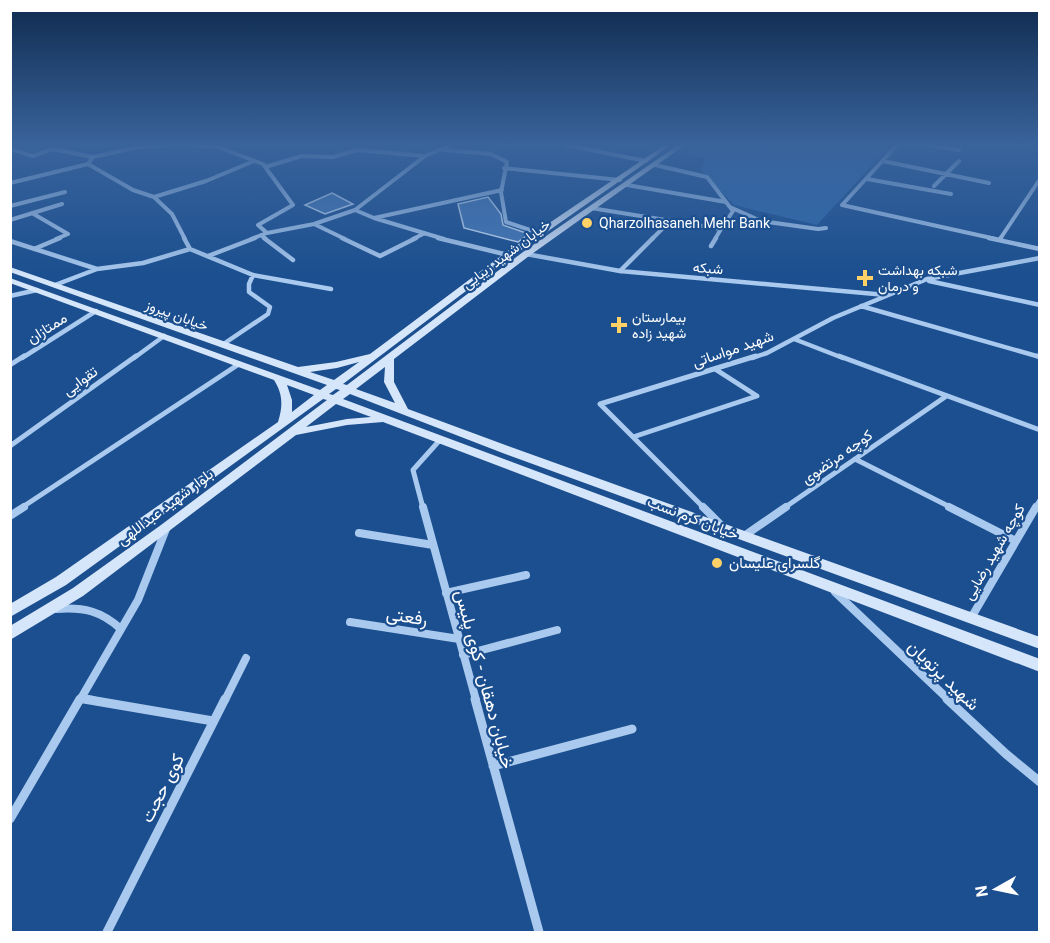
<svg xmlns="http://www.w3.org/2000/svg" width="1050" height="943" viewBox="0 0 1050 943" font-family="Roboto,Vazirmatn,sans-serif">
	<rect width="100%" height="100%" fill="#1b4f8f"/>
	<path fill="#2e69ad" d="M695,145H862L886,150L817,225L734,205L700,169L706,159L684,154Z"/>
	<path fill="#4478b7" stroke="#cfe3fa" stroke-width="1.5" d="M332,193L353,204L325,214L305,205Z
		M488,197L501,214L503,225L529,234L518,242L464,228L458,204Z"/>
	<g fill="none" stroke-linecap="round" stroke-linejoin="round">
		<path stroke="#a9c9ee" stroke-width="4" d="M186,145L218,147L263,164L293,205L258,225L267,233
			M566,145L646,161
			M928,145L959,150
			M10,149L33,156L52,149L93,157
			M444,150L491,154L507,162L501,192L506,222L539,233
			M883,161L989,183
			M88,164L133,190L154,197L172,214L185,239
			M655,165L707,177L726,202
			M265,167L302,156L333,157L357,150L425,156
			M504,168L620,180
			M867,179L951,194
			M10,183L88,164L93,157L138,147L168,145
			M934,186L959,161
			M154,197L206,181L254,161
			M842,205L996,239
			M842,205L897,145
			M10,206L65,192
			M730,207L761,221L818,229L826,228
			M591,208L721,229L733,211L726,202L627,185
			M355,210L374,218
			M32,213L68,234L56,239
			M10,220L62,204
			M314,224L345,239
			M261,235L266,239
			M251,239L267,233L314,224L355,210L425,156L451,145
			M413,239L423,234
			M444,239L374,218L502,190
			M652,239L670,221
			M715,239L721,229
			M1000,239L1040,179"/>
		<path stroke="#a9c9ee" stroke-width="4.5" d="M264,238L293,260
			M342,238L380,256L416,238
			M438,238L508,255
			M989,238L1040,249
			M999,240L1001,238
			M10,241L97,269
			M711,246L716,238
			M34,249L60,238
			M190,249L253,275L331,289
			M526,254L620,271L886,295
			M208,256L255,238
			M620,271L653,238
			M929,281L1040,305
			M55,285L97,269L143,263L190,249L184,238
			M10,296L37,290
			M861,306L1040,357
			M794,339L843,358
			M222,345L268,314L270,307L249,292V284L253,275
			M22,358L96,311
			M134,358L164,336
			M752,358L767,353L833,318L927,279L1040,258"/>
		<path stroke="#a9c9ee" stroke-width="5" d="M839,356L1040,430
			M1037,356L1040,357
			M10,365L24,356
			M633,437L757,396L715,369
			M10,446L136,356
			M855,459L952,508
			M21,508L239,364
			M423,508L413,470L439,441
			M704,508L600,404L756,356
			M784,508L945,397
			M1035,508L1040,500"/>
		<path stroke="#a9c9ee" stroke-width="8" d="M423,507L476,700
			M703,507L723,527
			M949,507L1016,541
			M10,516L24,507
			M359,533L433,545
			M744,536L786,507
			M835,592L949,700
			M446,593L526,575
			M57,609C84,607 101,611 121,629
			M971,618L1036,507
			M350,622L459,639
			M463,655L557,630
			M81,698L93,700
			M80,700L138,600L166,529
			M225,700L246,658"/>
		<path stroke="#a9c9ee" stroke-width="9" d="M84,699L213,721
			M475,699L539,932
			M947,699L1006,754L1040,782
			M493,766L632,729
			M10,819L80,699
			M107,932L225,699"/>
		<path fill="#d6e6fa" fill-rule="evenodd" d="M678,145H685L529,256L394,359V382L408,409L508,446L1040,637V649L500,452L350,394L343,399L1040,659V672L383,422L347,425L296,435L83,596L10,640V626L73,588L161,525L327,400L323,399L66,585L10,617V604L56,577L278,422C283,406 283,394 274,380L10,283V278L320,390L327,385L10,272V267L298,367L336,362L370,354L505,253L663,146H667V148L511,257L343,384L347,385L523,252ZM359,362L334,380L310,372L337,368ZM385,367L384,382L395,403L356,389ZM287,385L314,395L292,412V400ZM336,389L340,390L333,395L329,394ZM336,404L371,417L347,419L306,427Z"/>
	</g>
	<linearGradient id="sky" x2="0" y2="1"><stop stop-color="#0f2b4f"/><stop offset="0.52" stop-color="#39639b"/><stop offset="1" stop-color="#39639b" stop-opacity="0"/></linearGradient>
	<rect width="1050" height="277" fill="url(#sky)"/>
	<g fill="#ffd166" stroke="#1b4f8f" stroke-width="2">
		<circle cx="587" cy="223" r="6"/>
		<path d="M862 269h6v6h6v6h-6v6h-6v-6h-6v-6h6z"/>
		<path d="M616 316h6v6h6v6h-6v6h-6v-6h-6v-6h6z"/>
		<circle cx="717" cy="563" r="6"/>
	</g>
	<g text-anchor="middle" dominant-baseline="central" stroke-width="4.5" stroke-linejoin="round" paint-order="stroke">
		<g font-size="14" fill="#fff" stroke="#1b4f8f" text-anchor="start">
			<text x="599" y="223">Qharzolhasaneh Mehr Bank</text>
			<text x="878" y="270">شبکه بهداشت<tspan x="878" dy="16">و درمان</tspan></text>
			<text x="632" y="317">بیمارستان<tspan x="632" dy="16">شهید زاده</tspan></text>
		</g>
		<g font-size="14" fill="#fff" stroke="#1b4f8f">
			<text transform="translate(506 254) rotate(-37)">خیابان شهید زیبایی</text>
			<text transform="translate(708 268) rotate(5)">شبکه</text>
			<text transform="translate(177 315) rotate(20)">خیابان پیروز</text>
		</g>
		<g font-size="15" fill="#fff" stroke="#1b4f8f">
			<text transform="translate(47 328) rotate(-32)">ممتازان</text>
			<text transform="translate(733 349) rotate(-19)">شهید مواساتی</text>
			<text transform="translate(80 381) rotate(-36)">تقوایی</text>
			<text transform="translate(837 457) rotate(-35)">کوچه مرتضوی</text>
			<text transform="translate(165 507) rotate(-37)">بلوار شهید عبداللهی</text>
			<text transform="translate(693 518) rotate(21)">خیابان کرم نسب</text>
			<text transform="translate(994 552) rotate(-60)">کوچه شهید رضایی</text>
		</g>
		<g font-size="15" fill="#fff" stroke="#1b4f8f" text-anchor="start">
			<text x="729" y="563">گلسرای علیسان</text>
		</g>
		<g font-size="18" fill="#fff" stroke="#1b4f8f">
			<text transform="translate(407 616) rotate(9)">رفعتی</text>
			<text transform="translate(944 675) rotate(44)">شهید پرتویان</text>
			<text transform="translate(485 679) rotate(75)">خیابان دهقان - کوی پلیس</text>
			<text transform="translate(162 788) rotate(-63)">کوی حجت</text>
		</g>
	</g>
	<rect width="1050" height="943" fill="none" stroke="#ffffff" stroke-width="24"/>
	<g transform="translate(996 889) rotate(261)" stroke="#1b4f8f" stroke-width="4.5" paint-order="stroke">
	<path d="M0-4.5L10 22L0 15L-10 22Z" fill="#ffffff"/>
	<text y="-9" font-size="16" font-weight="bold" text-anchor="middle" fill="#ffffff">N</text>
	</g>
</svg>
